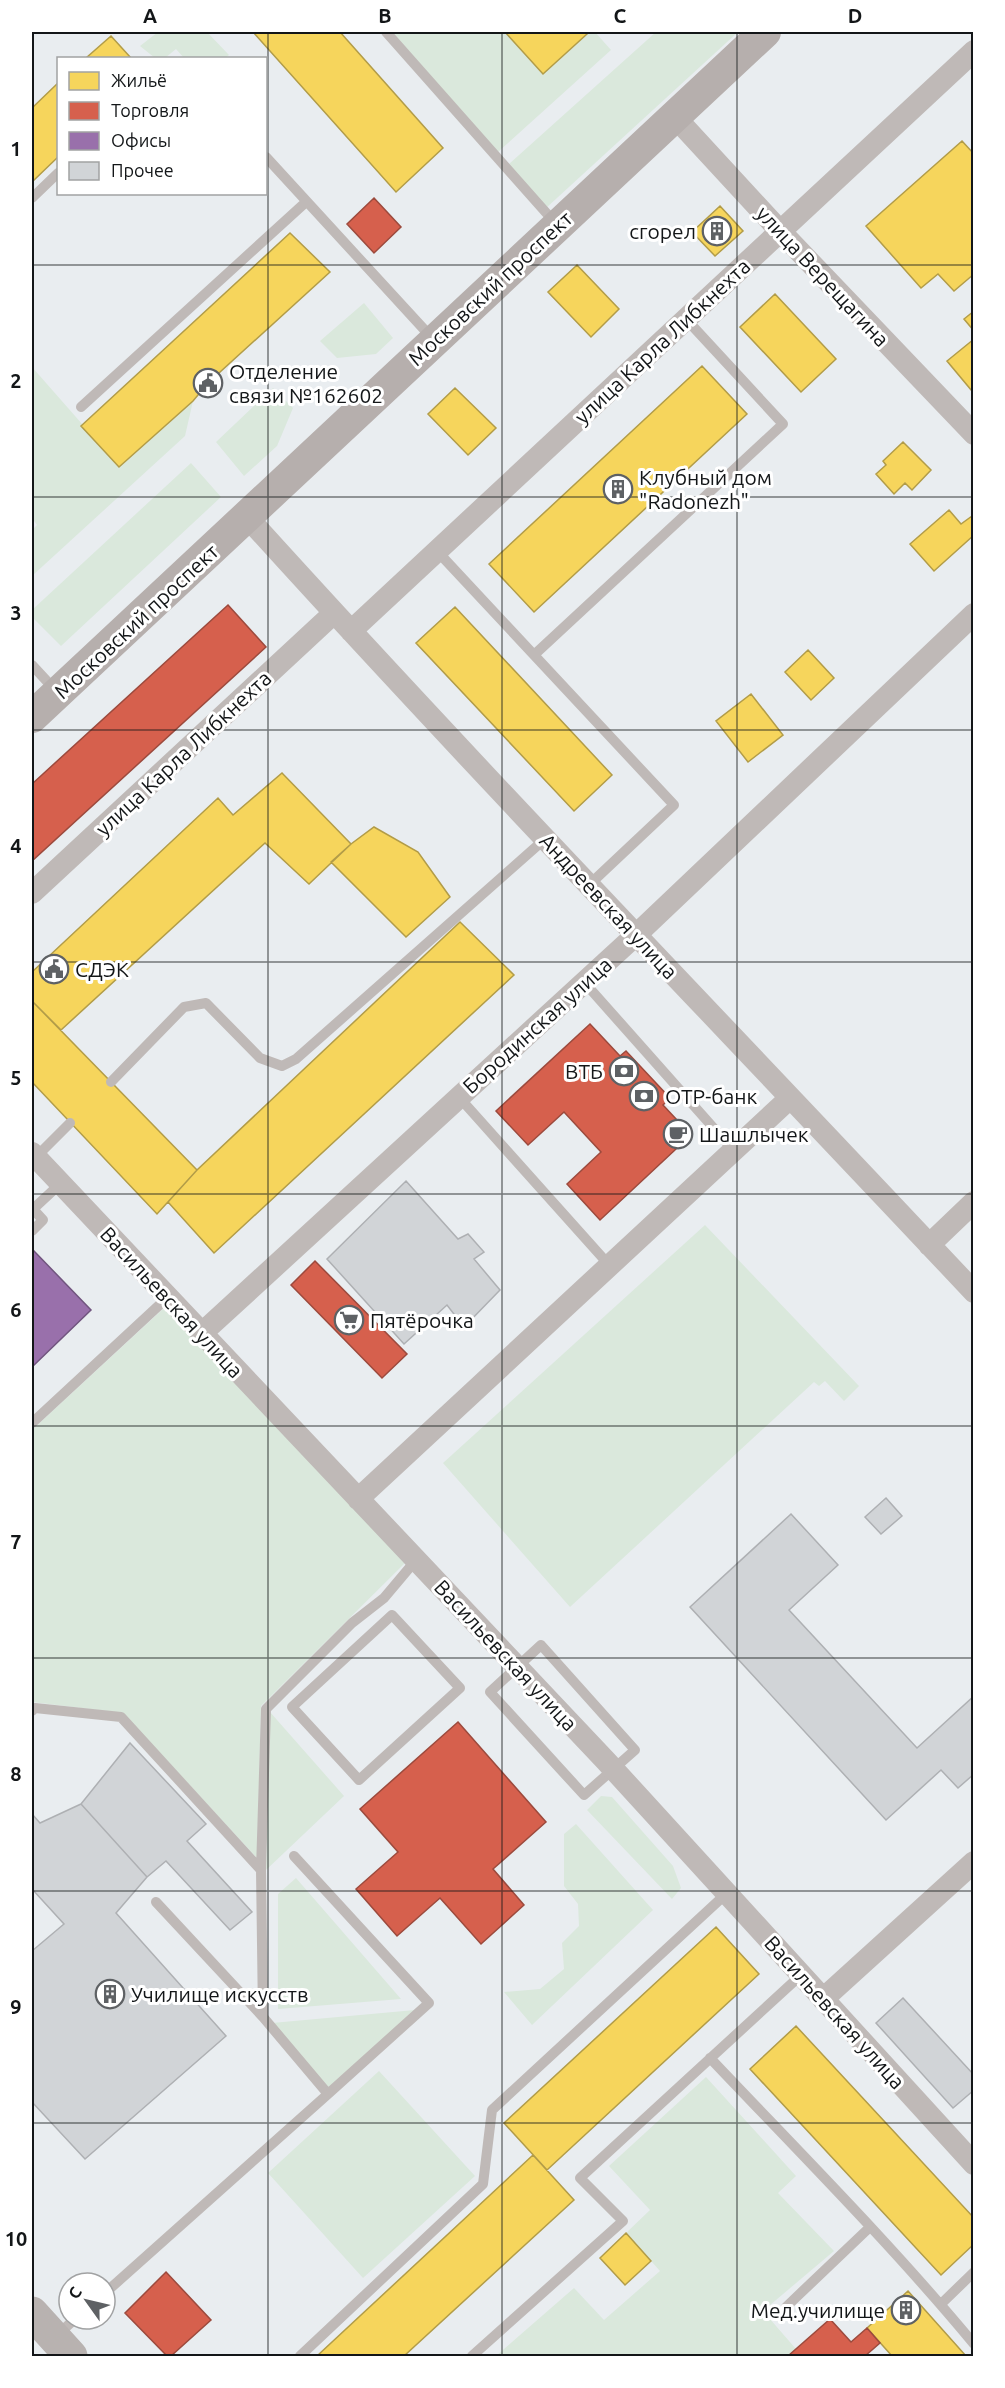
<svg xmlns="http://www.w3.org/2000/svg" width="1005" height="2388" viewBox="0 0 1005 2388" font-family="Ubuntu,sans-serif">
	<rect width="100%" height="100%" fill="#e9edf0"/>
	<path fill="#dae8dc" d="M158,32H207L229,55L225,58H184L176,49L165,58H155L140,46Z
		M392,32H505L543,73L589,32H595L611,50L498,152Z
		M656,32H738L545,209L509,164Z
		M364,303L393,338L376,354L337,358L320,341Z
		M32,367L119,466L193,401L185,436L32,576V530L37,525L32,518Z
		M273,388L293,408L277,446L244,476L216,442Z
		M191,463L221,497L61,646L32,617V610Z
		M705,1225L859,1386L844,1401L825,1381L819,1386L814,1382L570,1607L443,1463Z
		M164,1308L406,1562L261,1706L257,1858L123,1713L32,1702V1430Z
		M270,1712L344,1796L266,1870Z
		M601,1796L612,1797L673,1866L681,1888L672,1899L587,1810Z
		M576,1824L653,1910L532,2025L504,1992L540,1989L564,1969L562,1943L579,1926L578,1904L564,1886V1834Z
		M296,1878L401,1999L278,2009V1894Z
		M415,2010L328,2088L272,2023Z
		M379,2071L475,2176L363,2278L268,2173Z
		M706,2077L796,2176L778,2193L834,2251L763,2311L796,2349L788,2356H496L574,2288L604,2320L660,2271L626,2233L650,2210L609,2166Z"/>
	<path fill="#f6d55c" stroke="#b29c48" stroke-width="1.5" d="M253,32H340L443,148L396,192Z
		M505,32H585L587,34L543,74Z
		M111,36L131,58H86Z
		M58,83V157L32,182V108Z
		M962,141L974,154V274L954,291L938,274L921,288L866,226Z
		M720,206L743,231L715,256L692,232Z
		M290,233L330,272L208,383L193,401L119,467L81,426Z
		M577,265L619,309L591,337L548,292Z
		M775,294L836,359L801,392L740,327Z
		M974,311V331L964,319Z
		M974,339V390L972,391L947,361Z
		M702,366L747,414L534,612L489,564Z
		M455,388L496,428L468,455L428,414Z
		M903,442L931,470L912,490L905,483L894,494L876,474L886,465L883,461Z
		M949,510L961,524L972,516L974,535L934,571L910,544Z
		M455,607L612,775L574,811L416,643Z
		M808,650L834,678L811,700L785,672Z
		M751,694L783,735L748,762L716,721Z
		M282,773L351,844L309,884L265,843L61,1030L32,1001V972L218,798L233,815Z
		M374,827L418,852L450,897L406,937L331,862L351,844Z
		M460,922L514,975L214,1253L168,1202L197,1170Z
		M32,1001L197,1170L157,1214L32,1082Z
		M716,1927L759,1974L547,2170L504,2123Z
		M796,2026L974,2218V2244L941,2275L750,2069Z
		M533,2155L574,2200L404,2356H317Z
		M626,2233L651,2261L625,2285L600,2258Z
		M908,2291L966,2356H892L867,2328Z"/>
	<path fill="#d6604d" stroke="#9c4a3d" stroke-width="1.5" d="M374,198L401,227L374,253L347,224Z
		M228,605L266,647L32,861V784Z
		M590,1024L620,1056L626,1051L670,1098L663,1105L691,1135L600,1220L567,1184L601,1152L564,1112L528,1145L496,1111Z
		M315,1261L407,1354L382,1378L291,1285Z
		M458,1722L546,1822L493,1869L524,1905L481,1944L440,1898L397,1936L356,1889L398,1852L360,1809Z
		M166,2272L211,2320L171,2356H167L125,2313Z
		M830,2319L851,2342L867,2328L880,2343L865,2356H788Z"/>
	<path fill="#9970ab" stroke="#71557f" stroke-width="1.5" d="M34,1251L91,1310L32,1367V1254Z"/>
	<path fill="#d1d4d7" stroke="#aeb0b3" stroke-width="1.5" d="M406,1181L458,1239L468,1234L484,1252L474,1259L500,1290L464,1327L447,1305L404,1344L327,1259Z
		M886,1498L902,1516L881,1534L865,1517Z
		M791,1514L838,1565L789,1610L917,1748L974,1696V1774L958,1788L941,1770L886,1820L690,1607Z
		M130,1743L206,1824L187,1841L252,1912L230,1930L166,1861L147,1877L81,1804Z
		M81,1804L147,1877L116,1913L226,2036L85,2159L32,2102V1951L64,1924L32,1889V1814L40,1823Z
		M903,1998L974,2075V2090L953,2108L876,2023Z"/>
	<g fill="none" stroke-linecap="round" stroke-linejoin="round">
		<path stroke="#bfb9b7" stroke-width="10" d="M386,32L557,225
			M266,157L432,338
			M32,198L58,173
			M81,407L306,202
			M437,551L674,805L590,884
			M534,655L783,424L686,319
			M32,665L56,691
			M584,982L734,1151
			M111,1082L184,1007L206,1003L260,1058L282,1066L296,1059L546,838
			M458,1096L610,1266
			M36,1157L70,1123
			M32,1208L43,1220L32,1231
			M32,1210L60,1184
			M32,1423L168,1297
			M392,1615L460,1688L359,1780L292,1707Z
			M541,1645L635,1750L584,1795L490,1692Z
			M32,1711L35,1708L121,1717L261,1870
			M294,1856L429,2003L328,2094
			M156,1902L263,2017
			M710,2058C799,2152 891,2244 974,2344
			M105,2293L328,2094L263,2017L261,1870L266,1709L352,1623L384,1598L416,1560
			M941,2304L974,2272
			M786,2307L870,2227
			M56,2336L75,2319
			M300,2356L483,2184L492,2110L727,1893
			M472,2356L623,2221L580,2178L801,1975"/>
		<path stroke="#bfb9b7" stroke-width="22" d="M674,116L780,231L974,434
			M247,517C485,780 732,1034 974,1292
			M351,631L974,51
			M32,893L334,613
			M32,1153L606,1761L974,2164
			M929,1245L974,1202
			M202,1333L637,934L974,614
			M358,1499L789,1099
			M823,1999L974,1862"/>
		<path stroke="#b6afad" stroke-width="32" d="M32,717L765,32"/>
		<path stroke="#b8b2b0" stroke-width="33" d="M32,2313L71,2356"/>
	</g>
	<path fill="none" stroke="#131618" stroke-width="1.5" stroke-opacity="0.55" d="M268,32V2356M502,32V2356M737,32V2356M32,265H974M32,497H974M32,730H974M32,962H974M32,1194H974M32,1426H974M32,1658H974M32,1891H974M32,2123H974"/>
	<defs>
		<g id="building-ring" transform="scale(1.5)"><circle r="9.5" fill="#fff" stroke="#5e6164" stroke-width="1.5"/><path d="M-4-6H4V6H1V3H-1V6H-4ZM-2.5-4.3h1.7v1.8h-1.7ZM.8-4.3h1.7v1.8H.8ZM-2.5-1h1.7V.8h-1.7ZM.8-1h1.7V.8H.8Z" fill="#5e6164"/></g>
		<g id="civic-ring" transform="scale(1.5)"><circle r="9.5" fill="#fff" stroke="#5e6164" stroke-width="1.5"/><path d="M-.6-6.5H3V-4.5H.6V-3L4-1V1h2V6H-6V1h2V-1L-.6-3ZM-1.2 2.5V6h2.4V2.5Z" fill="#5e6164"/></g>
		<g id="bank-ring" transform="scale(1.5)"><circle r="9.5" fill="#fff" stroke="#5e6164" stroke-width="1.5"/><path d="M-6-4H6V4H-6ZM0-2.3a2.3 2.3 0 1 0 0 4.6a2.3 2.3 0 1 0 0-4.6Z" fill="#5e6164"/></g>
		<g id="cafe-ring" transform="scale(1.5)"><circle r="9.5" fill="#fff" stroke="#5e6164" stroke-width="1.5"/><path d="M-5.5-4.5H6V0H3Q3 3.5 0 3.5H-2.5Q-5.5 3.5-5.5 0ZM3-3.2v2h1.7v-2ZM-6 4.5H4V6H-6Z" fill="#5e6164"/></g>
		<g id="supermarket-ring" transform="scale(1.5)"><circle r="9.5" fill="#fff" stroke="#5e6164" stroke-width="1.5"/><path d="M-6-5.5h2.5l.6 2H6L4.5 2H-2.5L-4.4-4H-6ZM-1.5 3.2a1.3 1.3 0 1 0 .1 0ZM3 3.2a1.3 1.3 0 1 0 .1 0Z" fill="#5e6164"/></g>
	</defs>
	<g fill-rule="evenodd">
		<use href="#building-ring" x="717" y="231"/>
		<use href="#civic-ring" x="208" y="383"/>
		<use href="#building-ring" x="618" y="489"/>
		<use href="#civic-ring" x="54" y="969"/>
		<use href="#bank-ring" x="624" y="1071"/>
		<use href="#bank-ring" x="644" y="1096"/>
		<use href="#cafe-ring" x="678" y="1134"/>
		<use href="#supermarket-ring" x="349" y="1320"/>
		<use href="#building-ring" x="110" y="1994"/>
		<use href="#building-ring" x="906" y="2310"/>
	</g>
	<g text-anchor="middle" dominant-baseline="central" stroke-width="6" stroke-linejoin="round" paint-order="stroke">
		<g font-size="21" fill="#131618" stroke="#fff" text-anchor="start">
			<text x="696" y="231" text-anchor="end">сгорел</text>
			<text x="229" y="371">Отделение<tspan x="229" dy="24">связи №162602</tspan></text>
			<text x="639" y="477">Клубный дом<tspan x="639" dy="24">"Radonezh"</tspan></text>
			<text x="75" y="969">СДЭК</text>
			<text x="603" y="1071" text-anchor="end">ВТБ</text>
			<text x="665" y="1096">OTP-банк</text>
			<text x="699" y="1134">Шашлычек</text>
			<text x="370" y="1320">Пятёрочка</text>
			<text x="131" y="1994">Училище искусств</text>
			<text x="885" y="2310" text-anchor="end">Мед.училище</text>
		</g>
		<g font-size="21" fill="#131618" stroke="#fff">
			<text transform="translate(823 276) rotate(47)">улица Верещагина</text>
			<text transform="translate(490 288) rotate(-43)">Московский проспект</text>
			<text transform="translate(662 341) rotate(-43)">улица Карла Либкнехта</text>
			<text transform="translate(136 621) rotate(-43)">Московский проспект</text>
			<text transform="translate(183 753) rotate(-43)">улица Карла Либкнехта</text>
			<text transform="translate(609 906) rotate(47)">Андреевская улица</text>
			<text transform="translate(537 1025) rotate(-42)">Бородинская улица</text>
			<text transform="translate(172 1302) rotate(47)">Васильевская улица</text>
			<text transform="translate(506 1655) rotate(47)">Васильевская улица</text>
			<text transform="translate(835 2012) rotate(48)">Васильевская улица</text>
		</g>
	</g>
	<rect width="1005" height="2388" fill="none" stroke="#ffffff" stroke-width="66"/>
	<rect x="57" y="57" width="210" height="138" fill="#ffffff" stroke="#a1a2a3" stroke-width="1.5"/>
	<rect x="69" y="72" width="30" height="18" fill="#f6d55c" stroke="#a1a2a3" stroke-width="1.5"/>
	<text x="111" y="87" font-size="18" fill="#131618">Жильё</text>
	<rect x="69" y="102" width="30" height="18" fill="#d6604d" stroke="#a1a2a3" stroke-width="1.5"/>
	<text x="111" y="117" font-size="18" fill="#131618">Торговля</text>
	<rect x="69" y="132" width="30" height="18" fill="#9970ab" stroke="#a1a2a3" stroke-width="1.5"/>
	<text x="111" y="147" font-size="18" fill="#131618">Офисы</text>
	<rect x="69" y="162" width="30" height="18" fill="#d1d4d7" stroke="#a1a2a3" stroke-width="1.5"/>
	<text x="111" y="177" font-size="18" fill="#131618">Прочее</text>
	<g transform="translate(87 2301) rotate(304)"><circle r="28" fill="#ffffff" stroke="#a1a2a3" stroke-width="1.5"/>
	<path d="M0-4.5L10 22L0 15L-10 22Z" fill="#5e6164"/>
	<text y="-9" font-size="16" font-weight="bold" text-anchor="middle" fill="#131618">С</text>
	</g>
	<rect x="33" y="33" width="939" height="2322" fill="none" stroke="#131618" stroke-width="2"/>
	<g font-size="20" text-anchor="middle" font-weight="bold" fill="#131618">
		<text x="150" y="23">A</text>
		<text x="385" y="23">B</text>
		<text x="620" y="23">C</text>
		<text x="855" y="23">D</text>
		<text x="16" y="156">1</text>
		<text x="16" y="388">2</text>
		<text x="16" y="620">3</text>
		<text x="16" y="853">4</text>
		<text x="16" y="1085">5</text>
		<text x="16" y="1317">6</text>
		<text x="16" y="1549">7</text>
		<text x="16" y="1781">8</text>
		<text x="16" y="2014">9</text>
		<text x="16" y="2246">10</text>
	</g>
</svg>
